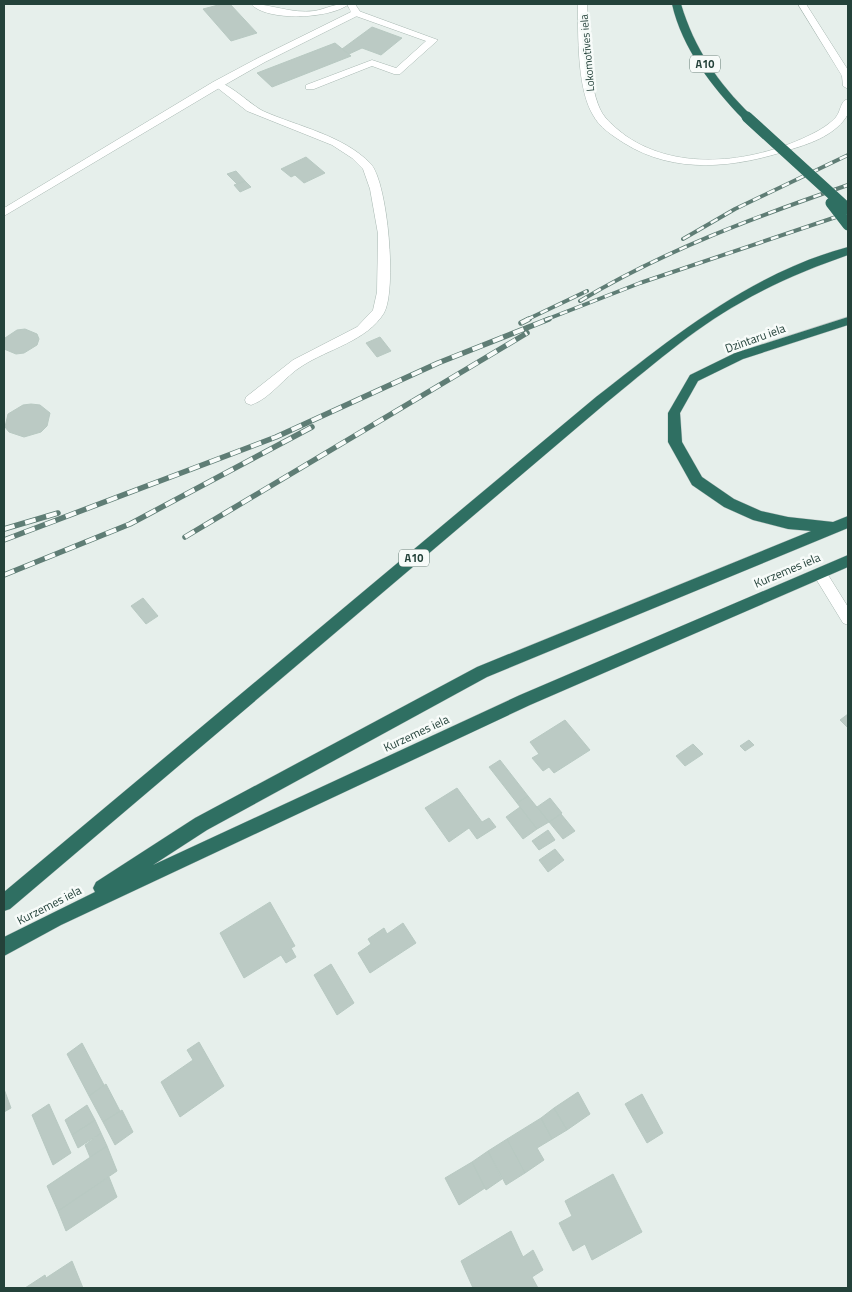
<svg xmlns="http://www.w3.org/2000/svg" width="852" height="1292" viewBox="0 0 852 1292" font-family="'Titillium Web',sans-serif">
	<rect width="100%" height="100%" fill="#e6efeb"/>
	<path fill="#bbcac4" stroke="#b8c9c2" d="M222,4H230L257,33L231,41L203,9Z
		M372,27L402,38L381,55L362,48L349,54L342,49Z
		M335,43L351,56L272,87L257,73Z
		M306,157L325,173L304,183L295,175L291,177L281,169Z
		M236,171L245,181L237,184L227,174Z
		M245,181L251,187L240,192L234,185Z
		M25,329L37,334L39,339L37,345L24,353L16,354L4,349L5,338L17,330Z
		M380,337L391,351L377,357L366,343Z
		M31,404L40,405L50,413L47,426L41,432L24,437L9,432L5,427L8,414L23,405Z
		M143,598L158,616L146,624L131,606Z
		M848,714V727H847L840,720Z
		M565,720L590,750L554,773L549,767L543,771L532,758L539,754L530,742Z
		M749,740L754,745L745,751L740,746Z
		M693,744L703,754L685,766L676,756Z
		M500,760L528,796L517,803L489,767Z
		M457,788L482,822L489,818L496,827L477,839L469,828L449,842L425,808Z
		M528,796L549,822L537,829L517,803Z
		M550,798L562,813L549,822L537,807Z
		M520,807L537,829L523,839L506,817Z
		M561,814L575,831L563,839L549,822Z
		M548,830L555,840L539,850L532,841Z
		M555,849L564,860L548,872L539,860Z
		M270,902L295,946L291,948L296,957L286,963L281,955L244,978L220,933Z
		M403,923L416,943L370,973L358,953L371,944L368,939L384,928L387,934Z
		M331,964L354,1003L337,1015L314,975Z
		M199,1042L224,1086L180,1117L161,1082L193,1060L187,1050Z
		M82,1043L104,1085L89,1096L67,1054Z
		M106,1084L120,1111L103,1122L89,1096Z
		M4,1089L11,1108L4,1112Z
		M578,1092L590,1114L567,1130L554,1108Z
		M642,1094L663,1133L647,1143L625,1104Z
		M49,1104L71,1153L53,1165L32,1115Z
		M87,1105L95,1120L72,1135L65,1120Z
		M554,1108L567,1130L552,1139L541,1118Z
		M122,1110L133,1132L115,1145L103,1122Z
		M541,1118L552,1139L537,1148L544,1160L525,1173L507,1139Z
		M95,1120L101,1133L78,1148L72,1135Z
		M101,1133L107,1146L90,1157L85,1145Z
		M507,1139L525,1173L506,1185L488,1151Z
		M107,1146L117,1171L58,1211L47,1186Z
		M488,1151L502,1179L486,1190L472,1162Z
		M472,1162L485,1188L459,1205L445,1178Z
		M613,1174L642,1232L592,1260L585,1244L573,1251L559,1223L572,1216L565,1201Z
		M109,1177L117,1197L66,1231L58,1211Z
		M511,1231L523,1257L533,1250L543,1270L532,1277L538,1288H473L461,1261Z
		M72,1261L83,1288H25L45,1275L46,1278Z"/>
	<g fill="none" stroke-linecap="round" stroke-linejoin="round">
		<g stroke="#a8b8b2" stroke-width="1">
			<path id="lane" d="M251,4C271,4 292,14 314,11C326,9 335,3 349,4C331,19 266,22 251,4Z
				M356,10L438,40L400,74H394L372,66L314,89H306V85L372,60L396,68L426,41L353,15V11Z
				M215,82C226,80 251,105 263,111C299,127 343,135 371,164C388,184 397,290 384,313C367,341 328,349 302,366C285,376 270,399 251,405L246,403L245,400L246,397L293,360L357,327L373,310L377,292L378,234L370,189L363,169L352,158L332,145L247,111L215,86Z"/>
		</g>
		<g stroke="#a8b8b2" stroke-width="1">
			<path id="street" d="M347,4H355L361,13L359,15L265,62L221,87L4,216V208L213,82L258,58L351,12Z
				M578,4H587C589,35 587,80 600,109C605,120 617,129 626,136C680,173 756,162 812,134C820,130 830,124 836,117C841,111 840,101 848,99V114C837,134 812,143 792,149C736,168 675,175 624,143C613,136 599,127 593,115C577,89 578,34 578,4Z
				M798,4H806L848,70V89L843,86L842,76Z
				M820,568L825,570L848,607V625L843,623L813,574L815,570Z"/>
		</g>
		<g stroke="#c2cac8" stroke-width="1">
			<path id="highway" d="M672,4H681C694,48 718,83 751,115V119H743C712,87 682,48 672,4Z
				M848,247V255C811,268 774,283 740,303C693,329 647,370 606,403L10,909L4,911V892L596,397C674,336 751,273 848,247Z
				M848,317V325L743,359L698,381L680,413L682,442L702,477L734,499L761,511L788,517L833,522L848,516V528L487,677L207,830L153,865L520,695L848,555V567L530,705L61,925L4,956V937L95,892L93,888L96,882L195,818L477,667L811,531L788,529L753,520L724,507L692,485L668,442V413L690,375L735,353Z"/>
		</g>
		<use href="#lane" fill="#fff" fill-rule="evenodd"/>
		<use href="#street" fill="#fff" fill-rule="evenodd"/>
		<use href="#highway" fill="#2f6f62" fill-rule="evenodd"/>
		<g stroke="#5f7d75" stroke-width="4">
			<path id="rail-far1" d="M683,239L735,209L848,155
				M580,301C665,250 755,217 848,185
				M526,320L587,291
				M545,320L640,283L848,213"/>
		</g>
		<g stroke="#5f7d75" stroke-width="5.5">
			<path id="rail" d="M521,323L529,319
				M4,529L58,513
				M185,537L527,333
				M4,540L276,437L438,363L549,319
				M4,575L130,524L312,427"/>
		</g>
		<use href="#rail-far1" stroke="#f7fbf9" stroke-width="2.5" stroke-dasharray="8" stroke-linecap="butt"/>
		<use href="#rail" stroke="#f7fbf9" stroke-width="4" stroke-dasharray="11" stroke-linecap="butt"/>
		<g stroke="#c2cac8" stroke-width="11" stroke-linecap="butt">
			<path id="highway-bridge" d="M747,117L848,209
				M831,203L848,225"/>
		</g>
		<use href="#highway-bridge" stroke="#2f6f62" stroke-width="11"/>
	</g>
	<g text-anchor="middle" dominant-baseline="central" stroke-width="5" stroke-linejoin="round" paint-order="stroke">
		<g font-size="11" fill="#24423a" stroke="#f7fbf9">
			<text transform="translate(587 53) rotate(-95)">Lokomotīves iela</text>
		</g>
		<g fill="#f7fbf9" stroke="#637a73" stroke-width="1">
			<rect x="690" y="55.5" width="30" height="17" rx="4"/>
			<rect x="399" y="549.5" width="30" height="17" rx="4"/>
		</g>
		<g font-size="11" font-weight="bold" fill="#24423a">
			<text x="705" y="64">A10</text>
			<text x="414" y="558">A10</text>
		</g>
		<g font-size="12" fill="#24423a" stroke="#f7fbf9">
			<text transform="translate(755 338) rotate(-20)">Dzintaru iela</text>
			<text transform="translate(787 570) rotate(-23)">Kurzemes iela</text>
			<text transform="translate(416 733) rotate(-25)">Kurzemes iela</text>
			<text transform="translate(49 905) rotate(-27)">Kurzemes iela</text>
		</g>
	</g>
	<rect width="852" height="1292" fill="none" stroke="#24423a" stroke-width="10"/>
</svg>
